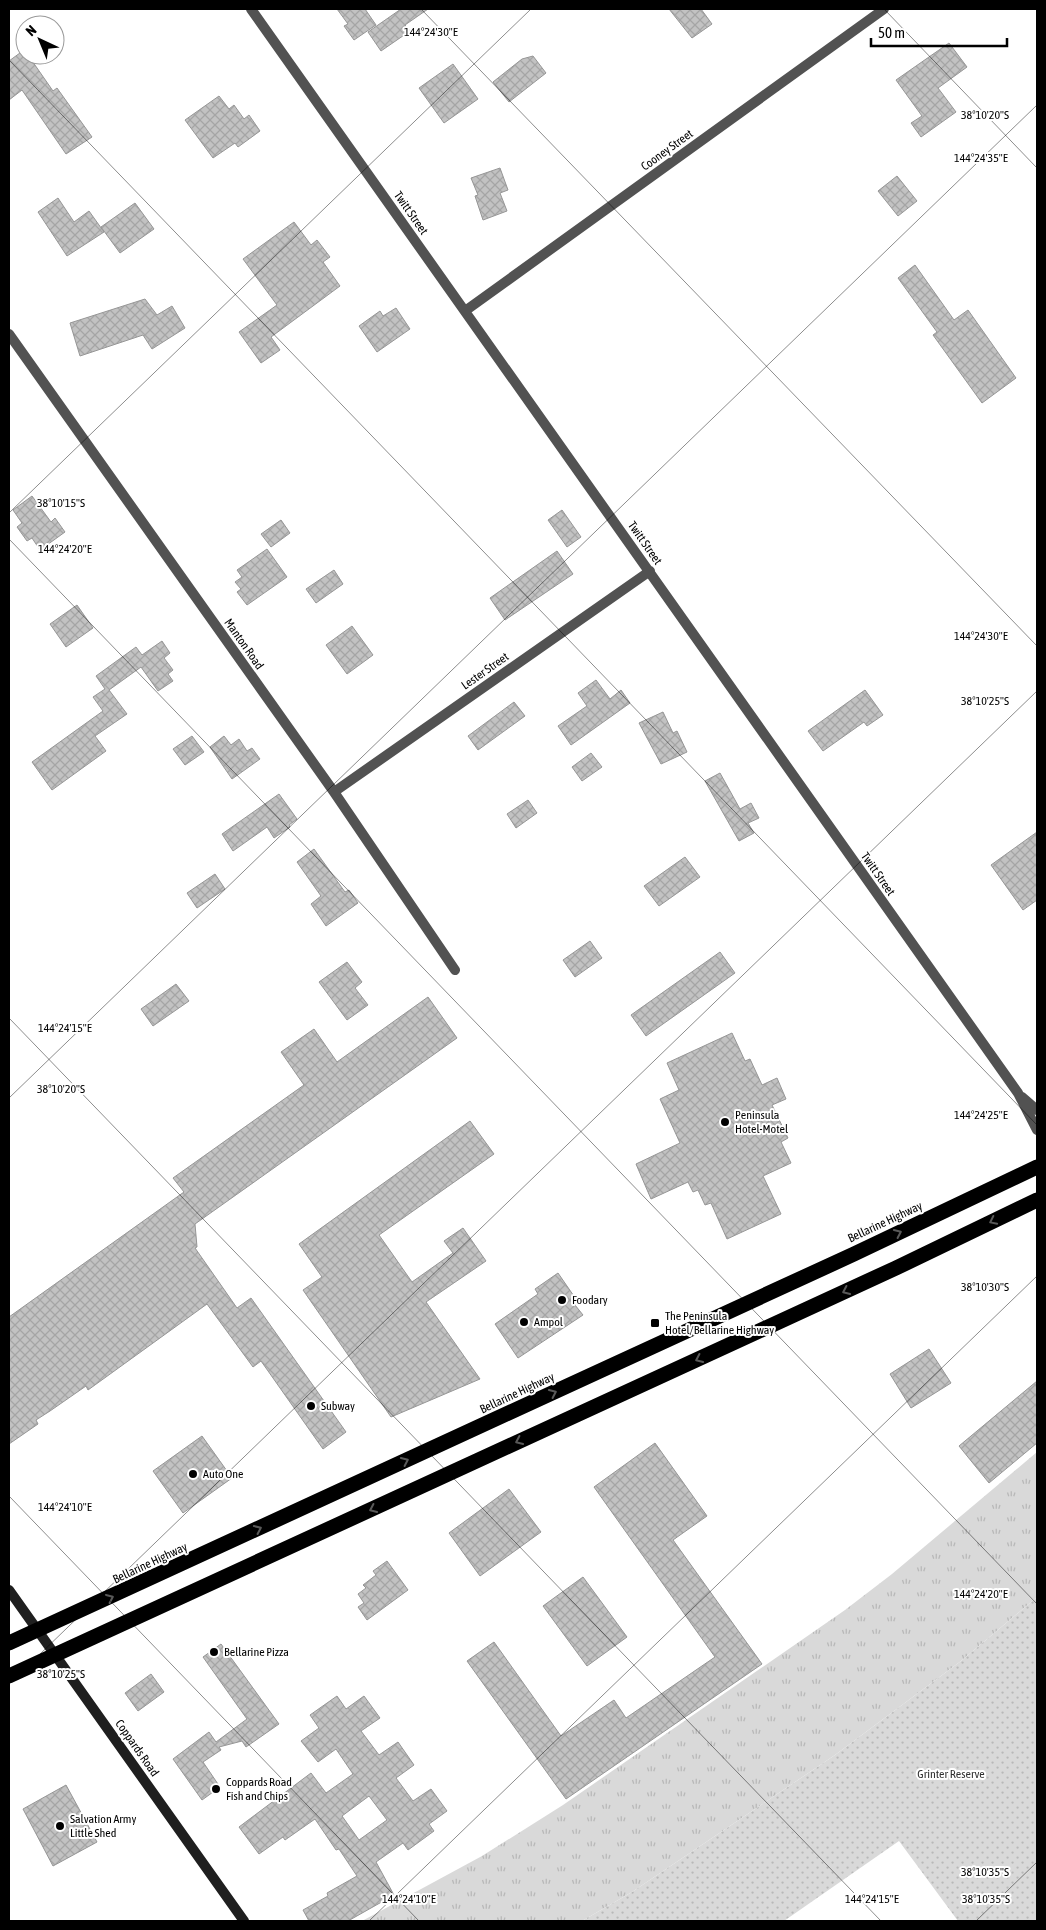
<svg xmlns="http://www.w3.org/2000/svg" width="1046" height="1930" viewBox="0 0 1046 1930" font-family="'Asap Condensed',sans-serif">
	<defs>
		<pattern id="grass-tufts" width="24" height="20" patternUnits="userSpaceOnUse" patternTransform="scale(1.25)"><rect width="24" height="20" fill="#d9d9d9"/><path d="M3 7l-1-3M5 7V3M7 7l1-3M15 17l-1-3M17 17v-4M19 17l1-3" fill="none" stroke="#b8b8b8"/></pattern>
		<pattern id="park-dots" width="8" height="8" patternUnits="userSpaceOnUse" patternTransform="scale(1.25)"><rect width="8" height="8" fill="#d9d9d9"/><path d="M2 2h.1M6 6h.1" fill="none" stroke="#b8b8b8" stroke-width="1.8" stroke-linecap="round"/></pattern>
		<pattern id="building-cross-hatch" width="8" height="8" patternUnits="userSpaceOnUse" patternTransform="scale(1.25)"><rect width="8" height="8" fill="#c2c2c2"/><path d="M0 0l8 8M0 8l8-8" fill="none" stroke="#a5a5a5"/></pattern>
	</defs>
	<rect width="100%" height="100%" fill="#fff"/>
	<path fill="url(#grass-tufts)" d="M1037,1452V1597L961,1661L835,1755L632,1892L582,1921H362L482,1856L563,1805L845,1610L892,1574Z"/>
	<path fill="url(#park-dots)" d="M1037,1597V1921H958L899,1841L784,1921H582L632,1892L835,1755L961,1661Z"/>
	<path fill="url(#building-cross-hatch)" stroke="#969696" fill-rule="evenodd" d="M337,9H365L376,25L354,40L344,26L348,24Z
		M401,9H428L405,25L410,31L381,51L368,32Z
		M669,9H701L712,24L692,38Z
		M949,43L967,67L938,88L956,112L921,137L911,123L922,116L896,80Z
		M24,50L25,55H28L53,91L57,88L92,137L66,154L22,90L9,100V61Z
		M533,56L546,73L509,102L493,82L522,59Z
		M453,64L478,99L444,123L419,88Z
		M219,96L229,109L234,105L244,119L249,115L260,131L238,147L235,143L213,158L185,120Z
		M500,168L508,190L500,193L507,211L483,220L475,196L478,195L471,178Z
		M897,176L917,201L898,216L878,191Z
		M58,198L74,222L89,211L104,232L67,256L38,212Z
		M135,203L154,229L120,253L101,227Z
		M294,222L311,245L317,240L330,257L323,262L340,286L271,337L280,350L261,363L239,332L277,305L243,259Z
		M915,265L954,320L968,310L1016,378L982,403L933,335L937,332L898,278Z
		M145,299L157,315L172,306L185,328L152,349L143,335L80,356L70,323Z
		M396,308L410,329L377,352L359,326L380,311L383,316Z
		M32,496L51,522L55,518L65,532L40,550L32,538L27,541L17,527L22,523L13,510Z
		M562,510L581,537L567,547L548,520Z
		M281,520L290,533L271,547L261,534Z
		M267,549L287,577L247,605L237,592L241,589L235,582L242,577L237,570Z
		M557,551L573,574L505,620L490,598Z
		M334,570L343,584L316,603L306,589Z
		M77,605L93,628L66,647L50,624Z
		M352,626L373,655L347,674L326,645Z
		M162,641L170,653L164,658L173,670L168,674L173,681L158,691L141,667L109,690L127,714L95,736L106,751L52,790L32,762L103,711L93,697L105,689L96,676L136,647L142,655Z
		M596,680L610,699L621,690L630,703L571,745L558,726L587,706L578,693Z
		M865,690L883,715L867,726L864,722L823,751L808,731Z
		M514,702L525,716L478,750L468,736Z
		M663,712L673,733L677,731L687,752L661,764L639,723Z
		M192,736L204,752L185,765L173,749Z
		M224,736L231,745L239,739L247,751L252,748L260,759L232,779L210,747Z
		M591,753L602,767L582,781L572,767Z
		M720,773L740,809L751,803L759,818L748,823L754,833L739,841L705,781Z
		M279,794L297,819L289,825L290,827L274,838L267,827L233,851L222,834Z
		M528,800L537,813L516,828L507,814Z
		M1037,832V900L1023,910L991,865Z
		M314,849L345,892L349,890L358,903L326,926L311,904L321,896L297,862Z
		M685,857L700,877L659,906L644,886Z
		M215,874L225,889L197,908L187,893Z
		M590,941L602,958L575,977L563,960Z
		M720,952L735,973L646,1036L631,1015Z
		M347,962L362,982L355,988L368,1005L347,1020L319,982Z
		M176,984L189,1001L153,1026L141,1009Z
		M428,997L457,1038L195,1224L197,1247L195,1248L237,1308L251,1298L346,1432L323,1449L261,1361L253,1367L207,1304L88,1390L86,1386L50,1411L36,1420L38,1424L9,1444V1317L184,1192L173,1178L304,1085L281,1052L314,1029L337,1062Z
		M732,1033L745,1061L750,1059L762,1085L777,1078L786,1099L772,1105L788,1138L781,1142L791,1163L763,1176L781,1214L727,1239L711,1203L705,1205L698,1190L693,1192L688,1182L651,1199L636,1164L680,1143L660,1099L679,1090L667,1063Z
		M470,1121L494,1154L379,1235L412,1282L453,1253L444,1241L463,1228L486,1261L426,1302L480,1379L391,1417L303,1290L322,1277L299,1244Z
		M558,1273L578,1302L575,1305L583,1315L518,1358L495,1324L538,1294L535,1289Z
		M929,1349L951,1383L911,1408L890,1374Z
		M1037,1381V1443L989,1483L959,1446Z
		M202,1436L232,1478L183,1513L153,1471Z
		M655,1443L707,1516L673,1540L762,1664L566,1799L467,1661L494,1642L561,1736L614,1700L626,1718L715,1657L594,1487Z
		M509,1489L541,1532L480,1576L449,1533Z
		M387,1561L408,1590L367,1620L358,1607L364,1603L358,1594L366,1588L363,1585L376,1575L373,1571Z
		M583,1577L627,1637L587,1666L543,1606Z
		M221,1644L279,1724L246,1747L242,1741L219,1747L221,1750L203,1762L220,1787L202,1800L173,1759L209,1732L216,1742L247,1719L203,1657Z
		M151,1674L164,1692L138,1711L125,1693Z
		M337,1696L346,1709L364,1696L380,1718L361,1731L379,1755L398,1742L414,1765L396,1778L413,1801L431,1789L447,1811L429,1824L434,1831L408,1850L403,1843L376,1862L394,1895L348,1921H309L303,1910L328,1896L327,1893L357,1876L339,1849L336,1850L315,1819L285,1840L283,1837L259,1854L239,1827L311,1773L326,1793L353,1774L336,1749L318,1762L301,1741L319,1728L310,1715ZM369,1796L387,1820L359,1840L342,1816Z
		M66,1785L97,1842L53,1866L23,1809Z"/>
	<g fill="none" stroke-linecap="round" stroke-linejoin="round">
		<path stroke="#525252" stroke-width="10" d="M251,9L1018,1093L1037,1130
			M465,311L884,9
			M9,334L334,792L455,970
			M334,792L650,571
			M1022,1097L1037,1110"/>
		<path stroke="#1f1f1f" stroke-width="10" d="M9,1590L244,1921"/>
		<path stroke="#000" stroke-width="15" d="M9,1643L854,1254L1037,1167
			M9,1676L896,1268L1037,1200"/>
	</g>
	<defs><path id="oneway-chevron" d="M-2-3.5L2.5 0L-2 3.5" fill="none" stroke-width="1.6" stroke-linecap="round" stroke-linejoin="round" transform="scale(1.25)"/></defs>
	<g stroke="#595959">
		<use href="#oneway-chevron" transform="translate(993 1221) rotate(154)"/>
		<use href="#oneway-chevron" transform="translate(898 1233) rotate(-25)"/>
		<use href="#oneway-chevron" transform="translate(846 1291) rotate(155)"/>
		<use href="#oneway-chevron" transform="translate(699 1359) rotate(155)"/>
		<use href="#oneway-chevron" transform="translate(553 1393) rotate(-25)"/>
		<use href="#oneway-chevron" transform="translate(519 1441) rotate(155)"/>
		<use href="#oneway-chevron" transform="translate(405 1461) rotate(-25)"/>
		<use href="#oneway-chevron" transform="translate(373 1509) rotate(155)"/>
		<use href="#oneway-chevron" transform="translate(258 1529) rotate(-25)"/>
		<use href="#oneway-chevron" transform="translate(110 1598) rotate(-25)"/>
	</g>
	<path fill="none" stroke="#000" stroke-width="1" stroke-opacity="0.45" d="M421,9L1037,646M884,9L1037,168M9,60L1037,1125M9,513L531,9M9,539L1037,1604M9,1018L881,1921M9,1098L1037,105M9,1496L419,1921M9,1684L1037,691M369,1921L1037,1276M976,1921L1037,1862"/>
	<g fill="#000" stroke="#fff" stroke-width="2">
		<circle cx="725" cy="1122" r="5"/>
		<circle cx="562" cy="1300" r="5"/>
		<circle cx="524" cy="1322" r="5"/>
		<rect x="650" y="1318" width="10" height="10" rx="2.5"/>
		<circle cx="311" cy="1406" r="5"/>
		<circle cx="193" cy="1474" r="5"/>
		<circle cx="214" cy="1652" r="5"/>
		<circle cx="216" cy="1789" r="5"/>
		<circle cx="60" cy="1826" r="5"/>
	</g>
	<g text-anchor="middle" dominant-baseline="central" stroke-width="4" stroke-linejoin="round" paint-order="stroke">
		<g font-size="12" fill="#000" stroke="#fff">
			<text transform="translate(667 150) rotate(-36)">Cooney Street</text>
			<text transform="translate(411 213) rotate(55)">Twitt Street</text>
			<text transform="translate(645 543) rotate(55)">Twitt Street</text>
			<text transform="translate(244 644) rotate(55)">Manton Road</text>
			<text transform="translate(485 671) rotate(-35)">Lester Street</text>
			<text transform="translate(878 874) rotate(55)">Twitt Street</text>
			<text transform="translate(885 1222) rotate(-25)">Bellarine Highway</text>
			<text transform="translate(517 1393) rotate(-25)">Bellarine Highway</text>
			<text transform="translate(150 1563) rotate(-25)">Bellarine Highway</text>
			<text transform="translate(137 1748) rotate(55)">Coppards Road</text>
		</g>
		<g font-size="12" fill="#000" stroke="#fff" text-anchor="start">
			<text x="735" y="1115">Peninsula<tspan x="735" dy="14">Hotel-Motel</tspan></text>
			<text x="572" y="1300">Foodary</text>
			<text x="665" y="1316">The Peninsula<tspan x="665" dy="14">Hotel/Bellarine Highway</tspan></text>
			<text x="534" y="1322">Ampol</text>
			<text x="321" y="1406">Subway</text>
			<text x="203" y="1474">Auto One</text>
			<text x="224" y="1652">Bellarine Pizza</text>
			<text x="226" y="1782">Coppards Road<tspan x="226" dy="14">Fish and Chips</tspan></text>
			<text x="70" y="1819">Salvation Army<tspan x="70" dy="14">Little Shed</tspan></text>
		</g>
		<g font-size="12" fill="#303030" stroke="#fff">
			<text x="951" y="1774">Grinter Reserve</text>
		</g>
	</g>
	<g font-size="12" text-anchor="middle" fill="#000" stroke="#fff" stroke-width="4" stroke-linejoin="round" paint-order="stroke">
		<text x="431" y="36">144°24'30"E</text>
		<text x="985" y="119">38°10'20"S</text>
		<text x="981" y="162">144°24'35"E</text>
		<text x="61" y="507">38°10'15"S</text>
		<text x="65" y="553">144°24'20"E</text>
		<text x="981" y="640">144°24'30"E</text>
		<text x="985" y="705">38°10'25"S</text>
		<text x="65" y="1032">144°24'15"E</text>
		<text x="61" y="1093">38°10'20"S</text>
		<text x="981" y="1119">144°24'25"E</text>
		<text x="985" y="1291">38°10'30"S</text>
		<text x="65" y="1511">144°24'10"E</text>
		<text x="981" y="1598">144°24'20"E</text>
		<text x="61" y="1678">38°10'25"S</text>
		<text x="985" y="1876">38°10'35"S</text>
		<text x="409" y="1903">144°24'10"E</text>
		<text x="872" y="1903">144°24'15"E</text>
		<text x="986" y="1903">38°10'35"S</text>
	</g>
	<rect width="1046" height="1930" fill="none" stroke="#000000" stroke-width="20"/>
	<g transform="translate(40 40) rotate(316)"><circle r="24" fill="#ffffff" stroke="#999999"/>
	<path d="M0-4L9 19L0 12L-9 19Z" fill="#000000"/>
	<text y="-8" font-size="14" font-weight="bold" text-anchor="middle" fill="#000000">N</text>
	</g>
	<path d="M871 38v8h136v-8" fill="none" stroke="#000000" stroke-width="2.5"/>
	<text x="878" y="38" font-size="15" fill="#000000" stroke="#ffffff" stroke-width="4" paint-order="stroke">50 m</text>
</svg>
